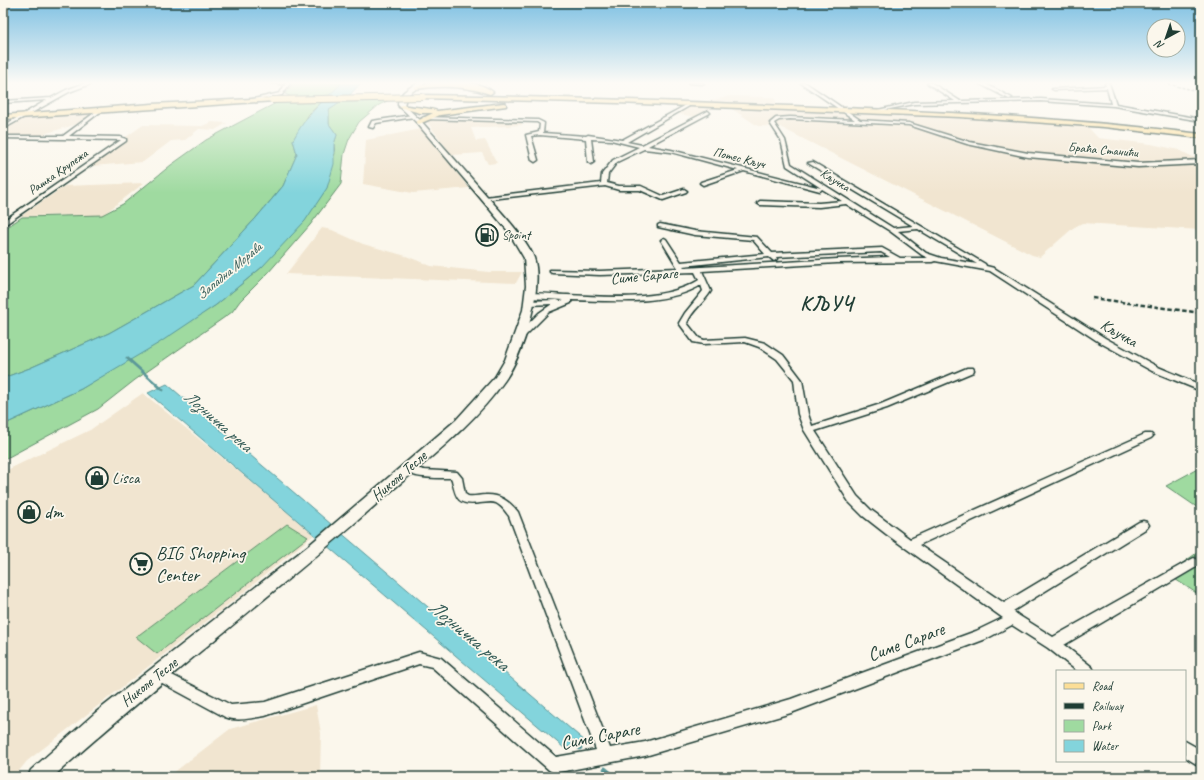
<svg xmlns="http://www.w3.org/2000/svg" width="1204" height="780" viewBox="0 0 1204 780" font-family="Caveat,sans-serif">
	<rect width="100%" height="100%" fill="#fbf7ec"/>
	<filter id="ink" filterUnits="userSpaceOnUse"><feTurbulence type="fractalNoise" baseFrequency=".025" numOctaves="2"/><feDisplacementMap in="SourceGraphic" scale="8" xChannelSelector="R" yChannelSelector="G"/><feConvolveMatrix kernelMatrix="1 2 1 2 8 2 1 2 1" color-interpolation-filters="sRGB"/></filter>
	<g filter="url(#ink)">
		<path fill="#f1e5d0" d="M730,96L771,97L775,99L777,106L710,103V101Z
			M688,105L717,106L696,117L674,113Z
			M729,107L987,118L1087,126L1098,138L1151,144L1179,150L1201,161V230L1082,223L1073,228L1040,257L1032,255L780,127L758,126Z
			M100,112L84,122L47,133L36,138H6L3,141V118Z
			M424,118L521,120L522,125L471,128L476,141L485,140L497,163L488,164L482,153L452,155Z
			M212,122L227,123L215,130L199,129L185,140L171,141L143,162L91,166L126,141L123,139L143,125L202,126Z
			M421,129L469,188L413,193L363,184L366,140Z
			M144,183L103,215L21,216L65,186Z
			M322,228L332,230L363,244L406,256L431,266L489,272H522L516,283L286,274Z
			M143,393L315,534L243,593L27,761L14,777H3V472L90,430Z
			M316,705L321,733L320,777H168L230,729Z"/>
		<path fill="#9fdaa0" stroke="#5f8c6a" d="M293,83H339L341,85L329,95L294,98L285,94Z
			M393,98L379,105L359,122L349,139L344,154L341,184L310,225L268,273L240,301L232,312L135,380L98,409L3,460V425L81,389L216,305L262,267L335,154L334,144L337,135L329,124V110L346,99Z
			M325,99L309,114L293,140L297,154L283,186L256,218L194,285L109,333L30,368L3,378V230L22,217L102,215L123,204L171,165L206,140L257,113L282,100Z
			M1201,467V510L1166,486Z
			M287,524L308,537L157,654L136,637Z
			M1201,550V596L1167,574Z"/>
		<path fill="#83d4dc" stroke="#5b9899" d="M339,83H361L346,99L329,110V124L337,135L334,144V164L327,188L305,221L262,267L216,305L159,343L81,389L3,425V378L30,368L109,333L194,285L256,218L283,186L297,154L293,140C306,115 320,104 340,85Z
			M167,384L586,742L564,748L148,393Z"/>
		<g fill="none" stroke-linecap="round" stroke-linejoin="round">
			<path stroke="#5b9899" stroke-width="3" d="M127,358L163,390"/>
			<path stroke="#5b9899" stroke-width="4.5" d="M574,742L580,748
				M605,769L615,777"/>
			<g stroke="#1f3d34" stroke-width="3">
				<path id="street" d="M85,83H93L69,92L3,129V126L47,100L3,103V101L51,98L66,90Z
					M270,83H284L282,84Z
					M286,83H290L282,95L251,101L249,100L280,93Z
					M688,83H704L702,84Z
					M801,83H806L860,120L909,123L970,142L1028,153L1138,163L1201,160V164L1138,167L1028,157L967,144L909,125L790,119L779,120L774,123L785,140L791,164L893,228L913,226L808,163L813,162L985,264L986,266L994,268L1105,338L1158,367L1201,385V391L1152,371L1099,342L990,271L935,261L932,262L837,263L702,271L711,291C704,303 692,310 687,323L699,338L704,340L745,338L765,343L783,355L802,380L808,414L812,426L881,404L967,368H973L974,370L973,372L887,408L815,431L857,496L871,510L910,539L1145,434H1151L1153,436L1151,438L919,545L1004,603L1139,522L1143,521L1147,522L1149,525L1147,528L1013,611L1018,615L1053,637L1190,560L1194,558L1198,560L1200,563L1198,566L1064,645L1092,667L1094,671H1077L1048,648L1012,625L986,639L791,713L645,756L554,773L549,770L432,667L419,664L265,716C252,718 237,722 225,717L153,678L151,674L153,670L158,668L231,705L265,702L419,652L441,658L556,757L596,750L509,516C505,511 502,506 496,503C491,501 485,503 480,503C458,506 456,499 452,480L451,478C438,478 411,479 403,469L404,467L408,466L424,470L457,472L462,478L465,494L468,496C474,497 479,495 485,495C500,494 509,501 518,512L610,748L645,742L791,699L976,631L1003,618L886,534L863,516L849,502L804,430L798,414L794,380L777,359L759,347L745,342L704,344L693,342L679,323L685,313L703,291L701,285C667,306 610,301 571,300V303L549,312L523,338H520L516,336L539,313L552,304L529,305L525,303L526,301L557,300L560,301L564,300L530,298L526,296L527,294C540,292 555,295 567,295C608,297 663,302 699,280L695,272L600,275L552,273L550,272V270L600,271L678,268L661,240L664,238L666,239L681,262L765,254L753,240L695,235L658,227V225L660,224L695,231L757,237L772,253L882,248L900,258H928L922,255L890,231L846,204L819,207L760,205L757,203L760,201L819,203L842,201L822,189L820,191L744,171L703,185L700,183L701,182L738,170L671,152L644,149L617,162L608,174L607,183L619,186H641L663,196L684,189L687,191L686,192L663,200L640,190H619L605,186L483,200L482,199L485,197L601,183L602,174L613,160L639,147L611,140L591,139L594,162L591,164L588,162L586,139L540,135L531,136L538,160L535,162L532,160L526,135L539,132L540,124L537,122L424,119L422,118L424,117L538,120L544,123L543,133L586,136L588,135L622,140L690,103L691,105L627,142L642,145L708,111L710,113L648,146L671,150L821,188L787,166L781,140L770,123L776,118L790,117L855,120ZM918,229L977,264L941,258L926,253L898,231ZM881,252L890,257L837,259L685,268L683,266L769,257L774,261L777,259L776,257Z
					M927,83H932L960,101L1041,99L1111,104L1107,88L1054,90L1052,89L1106,86L1105,83H1109L1116,104L1201,119V121L1114,106L1041,101L914,104L875,112L873,111L914,102L955,101Z
					M978,83H984L1012,98L1009,99Z
					M101,108L104,109L69,136L120,137L126,139V141L3,226V221L121,140L3,138V136H63Z
					M412,115L414,117L376,123L373,128L369,127L372,121Z
					M1185,741L1201,750V767L1185,757Z"/>
			</g>
			<g stroke="#1f3d34" stroke-width="3">
				<path id="secondary" d="M418,83H425L407,95L404,105L421,121C445,148 469,176 493,203C505,216 528,242 534,258C544,289 523,354 505,380C474,425 422,464 381,500C274,595 159,681 53,777H28L31,770L95,713L308,546L456,420L495,377L505,360L523,310L526,286L524,258L508,231L417,123L398,105C398,93 409,88 418,83Z"/>
			</g>
			<g stroke="#1f3d34" stroke-width="3">
				<path id="primary" d="M432,83C450,83 479,79 493,92L490,94C466,86 441,85 416,89L413,87Z
					M423,95C546,97 668,101 791,106C928,111 1065,117 1201,134V138L1104,127L960,117L618,103L421,98L420,97Z
					M272,98L275,100L274,101L3,119V115L152,104Z
					M504,103L506,104V106L440,115L419,124L416,122L417,121L433,113H420L399,107L402,105C409,107 434,108 437,111Z"/>
			</g>
			<use href="#street" fill="#fbf7ec" fill-rule="evenodd"/>
			<use href="#secondary" fill="#fbf7ec" fill-rule="evenodd"/>
			<use href="#primary" fill="#fcde96" fill-rule="evenodd"/>
			<path stroke="#1f3d34" stroke-width="1.5" stroke-dasharray="3 1.5" stroke-linecap="butt" d="M1164,83L1201,92"/>
			<path stroke="#1f3d34" stroke-width="2.5" stroke-dasharray="4.5 2.5" stroke-linecap="butt" d="M1092,298L1201,313"/>
			<g stroke="#1f3d34" stroke-width="8" stroke-linecap="butt">
				<path id="primary-bridge" d="M272,100L423,97"/>
			</g>
			<use href="#primary-bridge" stroke="#fcde96" stroke-width="6"/>
		</g>
	</g>
	<linearGradient id="sky" x2="0" y2="1"><stop stop-color="#7fc1e3"/><stop offset="0.43" stop-color="#fdfbf6"/><stop offset="1" stop-color="#fdfbf6" stop-opacity="0"/></linearGradient>
	<rect width="1204" height="193" fill="url(#sky)"/>
	<defs>
		<g id="fuel-ring" transform="scale(1.15)"><circle r="9.5" fill="#fbf7ec" stroke="#1f3d34" stroke-width="1.5"/><path d="M-5.5-6h7V0h2V4h1.3V-2.5L3-4.5l.8-.8L6-3V5H2.5V1h-1V6h-7ZM-4.2-4.7v3.2H.2V-4.7Z" fill="#1f3d34"/></g>
		<g id="shop-ring" transform="scale(1.15)"><circle r="9.5" fill="#fbf7ec" stroke="#1f3d34" stroke-width="1.5"/><path d="M-5-2.5h2.3a2.7 3.5 0 0 1 5.4 0H5L5.5 6h-11ZM-1.5-2.5h3a1.5 2.3 0 0 0-3 0Z" fill="#1f3d34"/></g>
		<g id="supermarket-ring" transform="scale(1.15)"><circle r="9.5" fill="#fbf7ec" stroke="#1f3d34" stroke-width="1.5"/><path d="M-6-5.5h2.5l.6 2H6L4.5 2H-2.5L-4.4-4H-6ZM-1.5 3.2a1.3 1.3 0 1 0 .1 0ZM3 3.2a1.3 1.3 0 1 0 .1 0Z" fill="#1f3d34"/></g>
	</defs>
	<g fill-rule="evenodd">
		<use href="#fuel-ring" x="487" y="235"/>
		<use href="#shop-ring" x="97" y="478"/>
		<use href="#shop-ring" x="29" y="512"/>
		<use href="#supermarket-ring" x="141" y="564"/>
	</g>
	<g text-anchor="middle" dominant-baseline="central" stroke-width="3.5" stroke-linejoin="round" paint-order="stroke">
		<g font-size="13" fill="#1f3d34" stroke="#fbf7ec">
			<text transform="translate(1103 150) rotate(5)">Браћа Станићи</text>
			<text transform="translate(739 158) rotate(14)">Потес Кључ</text>
			<text transform="translate(58 172) rotate(-35)">Рашка Крупежа</text>
			<text transform="translate(835 180) rotate(32)">Кључка</text>
		</g>
		<g font-size="13" fill="#1f3d34" stroke="#fbf7ec" text-anchor="start">
			<text x="502" y="235">Spoint</text>
		</g>
		<g font-size="14" font-style="italic" fill="#335b56" stroke="#fbf7ec">
			<text transform="translate(229 271) rotate(-40)">Западна Морава</text>
		</g>
		<g font-size="16" fill="#1f3d34" stroke="#fbf7ec">
			<text transform="translate(644 276) rotate(-5)">Симе Сараге</text>
			<text transform="translate(1119 333) rotate(30)">Кључка</text>
			<text transform="translate(399 476) rotate(-41)">Николе Тесле</text>
			<text transform="translate(149 682) rotate(-39)">Николе Тесле</text>
		</g>
		<g font-size="16" fill="#1f3d34" stroke="#fbf7ec" text-anchor="start">
			<text x="112" y="478">Lisca</text>
		</g>
		<g font-size="17" font-style="italic" fill="#335b56" stroke="#fbf7ec">
			<text transform="translate(218 421) rotate(41)">Лозничка река</text>
		</g>
		<g font-size="19" fill="#1f3d34" stroke="#fbf7ec" text-anchor="start">
			<text x="44" y="512">dm</text>
			<text x="156" y="553">BIG Shopping<tspan x="156" dy="22">Center</tspan></text>
		</g>
		<g font-size="19" fill="#1f3d34" stroke="#fbf7ec">
			<text transform="translate(906 642) rotate(-20)">Симе Сараге</text>
			<text transform="translate(600 736) rotate(-11)">Симе Сараге</text>
		</g>
		<g font-size="20" font-weight="bold" letter-spacing="1" fill="#1f3d34" stroke="#fbf7ec">
			<text x="827" y="303">КЉУЧ</text>
		</g>
		<g font-size="20" font-style="italic" fill="#335b56" stroke="#fbf7ec">
			<text transform="translate(469 635) rotate(40)">Лозничка река</text>
		</g>
	</g>
	<rect width="1204" height="780" fill="none" stroke="#fbf7ec" stroke-width="16"/>
	<rect x="8" y="8" width="1188" height="764" fill="none" stroke="#1f3d34" stroke-width="1.5" filter="url(#ink)"/>
	<rect x="1056" y="670" width="130" height="92" fill="#fbf7ec" stroke="#a3ada2"/>
	<rect x="1064" y="683" width="20" height="6" fill="#fcde96" stroke="#a3ada2"/>
	<text x="1092" y="690" font-size="12" fill="#1f3d34">Road</text>
	<rect x="1064" y="703" width="20" height="6" fill="#1f3d34" stroke="#a3ada2"/>
	<text x="1092" y="710" font-size="12" fill="#1f3d34">Railway</text>
	<rect x="1064" y="720" width="20" height="12" fill="#9fdaa0" stroke="#a3ada2"/>
	<text x="1092" y="730" font-size="12" fill="#1f3d34">Park</text>
	<rect x="1064" y="740" width="20" height="12" fill="#83d4dc" stroke="#a3ada2"/>
	<text x="1092" y="750" font-size="12" fill="#1f3d34">Water</text>
	<g transform="translate(1166 38) rotate(220)"><circle r="19" fill="#fbf7ec" stroke="#a3ada2"/>
	<path d="M0-3L7 15L0 10L-7 15Z" fill="#1f3d34"/>
	<text y="-6" font-size="11" font-weight="bold" text-anchor="middle" fill="#1f3d34">N</text>
	</g>
</svg>
